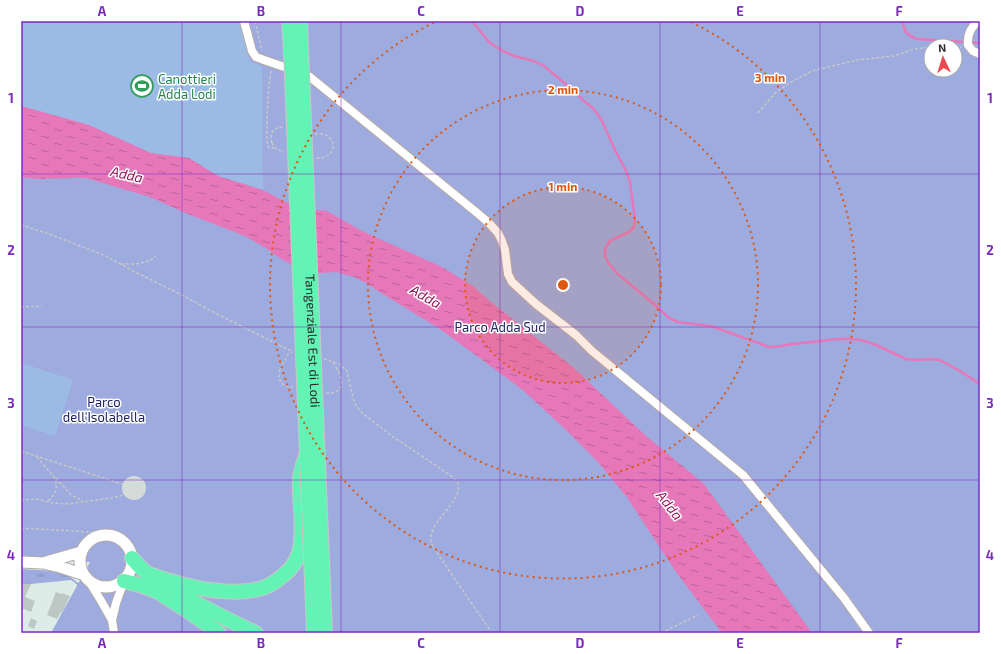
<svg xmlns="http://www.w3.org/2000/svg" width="1001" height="654" viewBox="0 0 1001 654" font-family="'Exo 2',sans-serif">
	<defs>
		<pattern id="grass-tufts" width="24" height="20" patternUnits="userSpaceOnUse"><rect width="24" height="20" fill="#9eabde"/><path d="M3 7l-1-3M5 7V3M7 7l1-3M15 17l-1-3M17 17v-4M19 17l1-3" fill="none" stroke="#818bb4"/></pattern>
		<pattern id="water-ripples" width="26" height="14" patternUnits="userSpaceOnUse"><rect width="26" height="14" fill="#e678ba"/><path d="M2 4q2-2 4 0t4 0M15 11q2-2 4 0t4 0" fill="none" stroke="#bb6397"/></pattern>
	</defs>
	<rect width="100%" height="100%" fill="#deece8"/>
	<path fill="url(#grass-tufts)" d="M21,569L57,571L67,574L90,593V594L71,580L31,584H21Z"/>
	<path fill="#9eabde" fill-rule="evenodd" d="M21,21H980V633H51L90,562L21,557ZM931,46H955V70H931Z"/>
	<path fill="#9bbbe5" d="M21,21H69L86,23L97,24L119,21H240L250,62L262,66L263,190L218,176L189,158L151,153L89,125L21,106Z
		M21,363L73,380L55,436L21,425Z"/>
	<path fill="#d4dcda" d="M122 488a12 12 0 1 1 24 0a12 12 0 1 1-24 0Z"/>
	<path fill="url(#water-ripples)" d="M21,106L89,125L151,153L189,158L218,176L263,190L297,208L327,211L362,231L442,267L473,286L491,302L574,368L645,435L704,484L812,633H722L676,572L626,496L597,461L564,428L524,391L477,356L437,327L381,293L368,284L354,277L336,272L321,273L305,271L283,260L264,247L245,236L188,214L150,197L86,178H75L38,179L21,177Z"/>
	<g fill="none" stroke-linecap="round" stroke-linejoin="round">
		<path stroke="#e678ba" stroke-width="2.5" d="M472,21L490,43L503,51L514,56L534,61L544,66L574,91L584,101L593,108L601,119L615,150L626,171L630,182L634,212L635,220L634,227L629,232L610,241L605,249V256L609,264L619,275L654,304L669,318L678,322L711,326L769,347L781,346L793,344L838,339H849L861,340L876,345L906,359L917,360L931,359L940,360L960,371L980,384
			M902,21C905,32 906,35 917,39L980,43"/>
	</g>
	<path fill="#bdc7c4" d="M21,584H31L25,597L35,601L31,612L21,608Z
		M56,592L61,594L62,593L70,596L62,613L61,612L57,619L47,615Z
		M31,618L37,621L34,629L28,626Z"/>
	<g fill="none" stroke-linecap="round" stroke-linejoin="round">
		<g stroke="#b6abab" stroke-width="10">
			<path id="street" d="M244,21L252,51L256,57L264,60L296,71L310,77L476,212L489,223L498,233L502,241L505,250L508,274L512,282L536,304L576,335L592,351L743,475L844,598L869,633
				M978,21C971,28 967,34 968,45L973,51L980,54
				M90,583L100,599L112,620
				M114,633L112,620L116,603L124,581"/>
		</g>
		<g stroke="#b6abab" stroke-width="13">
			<path id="secondary" d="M80 561a26 26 0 1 1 52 0a26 26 0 1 1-52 0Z
				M21,562L43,563L60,567L82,574
				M46,562L81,552"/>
		</g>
		<g stroke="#c8c8c8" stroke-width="16">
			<path id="highway" d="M289,21L291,50
				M300,21L301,49
				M132,558C149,579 169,588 192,601C213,612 234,623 256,633
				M146,573C179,585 224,597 259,589C269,587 277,581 285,574C294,566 300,555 301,543C303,527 301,510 300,494C300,487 299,480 301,473C302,467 304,461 306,456
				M124,581L143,586L171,597
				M161,594L188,611L219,633"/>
		</g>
		<path stroke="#c8c8c8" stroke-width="1.5" stroke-dasharray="3 2" stroke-linecap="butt" d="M255,21L262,51
			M955,48L961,47
			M271,71C268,91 267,110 267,130C267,136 266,143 269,148H274
			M758,113L776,92L793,81L812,71L857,60L894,56L914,49L931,47
			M315,134C338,130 340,161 315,158
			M272,143L276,149L284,152
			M21,225L52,235L106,256L133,271L178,293L217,314L291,351
			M121,264C135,264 145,265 156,256
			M21,307L42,306
			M324,359L340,364L347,371L353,398L355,404L361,412L389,434L450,475C453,478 457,480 458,484C463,501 428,522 431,541C431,544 433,545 433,547L492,633
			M280,369L288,354L292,352
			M326,393C331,394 334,393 338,390C347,382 337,368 331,361
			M21,451L122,484
			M37,457L54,477C59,487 56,494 48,501
			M56,478L71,495L83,501
			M21,500L36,499L53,503L68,504L111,498L124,495
			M21,528L90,532L101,535
			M661,633L698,615"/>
		<use href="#street" stroke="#fff" stroke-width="8"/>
		<use href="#secondary" stroke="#fff" stroke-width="11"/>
		<use href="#highway" stroke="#62f3b5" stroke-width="14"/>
		<g stroke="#c8c8c8" stroke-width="16" stroke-linecap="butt">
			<g id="highway-bridge">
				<path id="s1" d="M301,49L325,633"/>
				<path d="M291,50L314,633"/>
			</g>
		</g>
		<path stroke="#c8c8c8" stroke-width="1.5" stroke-dasharray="3 2" stroke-linecap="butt" d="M272,143C269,134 273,127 283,127
			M280,369C277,380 281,387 293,387"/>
		<use href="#highway-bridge" stroke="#62f3b5" stroke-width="14"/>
	</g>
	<path fill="none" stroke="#7b2cbf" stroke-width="1" stroke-opacity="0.55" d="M182,21V633M341,21V633M500,21V633M660,21V633M820,21V633M21,174H980M21,327H980M21,480H980"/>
	<circle cx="563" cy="285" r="98" fill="#df570e" fill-opacity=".12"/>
	<g fill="none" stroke="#df570e" stroke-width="2" stroke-dasharray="2 4">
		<circle cx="563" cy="285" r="98"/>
		<circle cx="563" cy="285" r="195"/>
		<path d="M691 22A293 293 0 1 1 435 22"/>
	</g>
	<defs>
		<g id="stadium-ring" transform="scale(1.15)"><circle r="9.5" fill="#fff" stroke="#2e9e5b" stroke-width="1.5"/><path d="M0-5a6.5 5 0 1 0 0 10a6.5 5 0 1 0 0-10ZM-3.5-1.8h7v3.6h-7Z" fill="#2e9e5b"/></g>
	</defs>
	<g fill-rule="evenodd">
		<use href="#stadium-ring" x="142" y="86"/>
	</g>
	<g text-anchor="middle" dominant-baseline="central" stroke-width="3" stroke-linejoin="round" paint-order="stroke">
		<g font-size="13" fill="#27864d" stroke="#fff" text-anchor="start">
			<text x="158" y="79">Canottieri<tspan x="158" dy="15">Adda Lodi</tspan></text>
		</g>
		<g font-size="13" fill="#1f2463" stroke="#fff">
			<text x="500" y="327">Parco Adda Sud</text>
			<text x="104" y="402">Parco<tspan x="104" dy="15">dell'Isolabella</tspan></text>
		</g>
		<g font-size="13" fill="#2b2b2b" stroke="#fff">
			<text stroke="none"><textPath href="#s1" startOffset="292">Tangenziale Est di Lodi</textPath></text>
		</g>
		<g font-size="14" font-style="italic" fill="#931757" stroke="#fff">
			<text transform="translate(127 174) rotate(13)">Adda</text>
			<text transform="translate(426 296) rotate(30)">Adda</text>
			<text transform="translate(670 505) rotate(52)">Adda</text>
		</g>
	</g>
	<circle cx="563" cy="285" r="6" fill="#df570e" stroke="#fff" stroke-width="2"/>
	<g font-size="12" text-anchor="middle" font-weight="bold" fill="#df570e" stroke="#fff" stroke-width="3" stroke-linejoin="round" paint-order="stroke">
		<text x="770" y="82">3 min</text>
		<text x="563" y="94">2 min</text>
		<text x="563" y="191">1 min</text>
	</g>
	<rect width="1001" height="654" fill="none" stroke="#ffffff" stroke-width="44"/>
	<g transform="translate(943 58) rotate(356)"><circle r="19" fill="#ffffff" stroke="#aaaaaa"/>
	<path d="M0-3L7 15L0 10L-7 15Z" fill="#ed4951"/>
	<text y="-6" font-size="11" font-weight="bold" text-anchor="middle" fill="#2b2b2b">N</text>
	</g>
	<rect x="22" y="22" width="957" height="610" fill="none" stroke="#7b2cbf" stroke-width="1.5"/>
	<g font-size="13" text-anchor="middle" font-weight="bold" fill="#7b2cbf">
		<text x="102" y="16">A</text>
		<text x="261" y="16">B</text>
		<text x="421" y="16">C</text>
		<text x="580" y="16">D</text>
		<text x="740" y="16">E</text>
		<text x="899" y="16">F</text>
		<text x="11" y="103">1</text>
		<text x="990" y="103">1</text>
		<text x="11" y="255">2</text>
		<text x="990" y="255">2</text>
		<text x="11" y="408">3</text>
		<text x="990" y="408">3</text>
		<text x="11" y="560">4</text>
		<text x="990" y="560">4</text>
		<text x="102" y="648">A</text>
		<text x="261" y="648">B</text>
		<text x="421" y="648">C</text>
		<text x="580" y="648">D</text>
		<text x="740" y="648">E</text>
		<text x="899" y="648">F</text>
	</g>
</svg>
